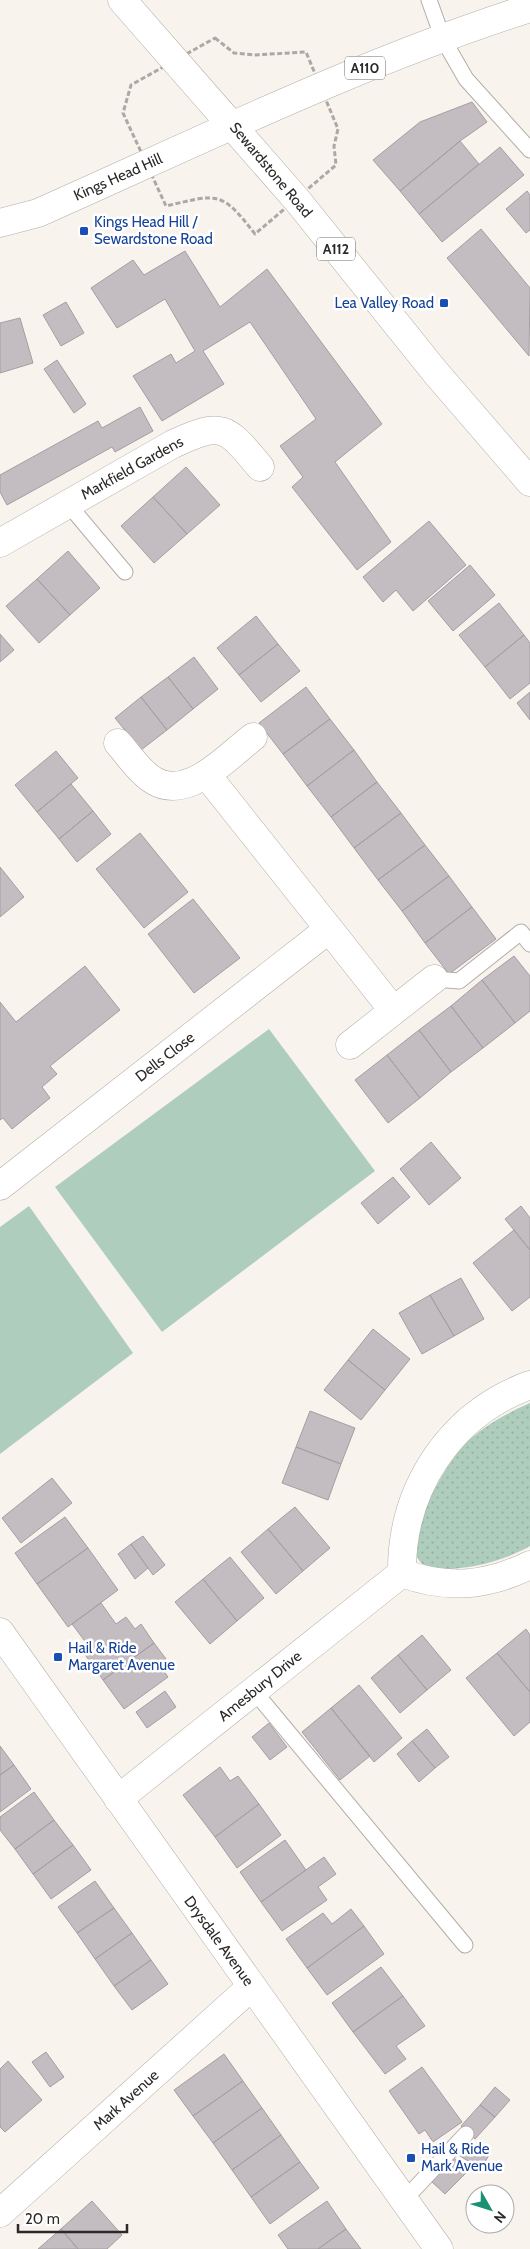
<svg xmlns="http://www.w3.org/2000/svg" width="530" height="2249" viewBox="0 0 530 2249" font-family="Cabin,sans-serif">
	<defs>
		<pattern id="grass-dots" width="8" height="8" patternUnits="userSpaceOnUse" patternTransform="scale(1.25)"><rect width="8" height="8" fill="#aecdbd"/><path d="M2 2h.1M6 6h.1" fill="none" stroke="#96b0a2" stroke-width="1.8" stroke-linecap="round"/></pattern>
	</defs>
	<rect width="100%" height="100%" fill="#f9f3ed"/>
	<path fill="url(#grass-dots)" d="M530,1403V1546C509,1558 485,1565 461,1568C449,1569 434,1572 424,1565C394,1546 450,1457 468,1441C487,1424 507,1413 530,1403Z"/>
	<path fill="#aecdbd" d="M269,1029L375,1171L162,1332L55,1187Z
		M29,1206L133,1353L0,1454V1227Z"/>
	<path fill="#c3bcc1" stroke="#a49ea3" d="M472,102L487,122L460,141L400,191L373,160L420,122Z
		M460,141L479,164L419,214L400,191Z
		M500,147L524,175L442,242L419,214Z
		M527,191L530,195V230L526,233L506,209Z
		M481,229L530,288L529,356L447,258Z
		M185,251L220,307L267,269L382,424L335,462L391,542L357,570L292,487L303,477L280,446L316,419L250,322L203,351L224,384L162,421L133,376L171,354L176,363L195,351L165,299L117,328L91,288L133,260L144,275Z
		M66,302L84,333L61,346L43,315Z
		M20,318L33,363L0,373V323Z
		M57,360L86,404L74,413L44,369Z
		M140,407L153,431L115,452L112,447L7,505L0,492V475L98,421L102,428Z
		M186,467L220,505L187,534L153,497Z
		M153,497L187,534L154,563L121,526Z
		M429,521L466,565L413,611L396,590L383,602L363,577Z
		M68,551L100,588L70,615L37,579Z
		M470,565L495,595L453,631L428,601Z
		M37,579L70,615L39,643L6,606Z
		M499,603L524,635L485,667L459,635Z
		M256,616L278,644L239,675L217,648Z
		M0,634L14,650L0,662Z
		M524,635L530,643V683L510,699L485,667Z
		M278,644L300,671L261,702L239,675Z
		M194,657L218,689L193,709L168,677Z
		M168,677L193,709L167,730L141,697Z
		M306,687L330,719L283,754L259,723Z
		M530,692V720L517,703Z
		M141,697L167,730L141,750L115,718Z
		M330,719L354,750L307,786L283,754Z
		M354,750L377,782L331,817L307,786Z
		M56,751L78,778L37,812L15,785Z
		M377,782L401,813L354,848L331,817Z
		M71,784L93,811L59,839L37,812Z
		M93,811L111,834L77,862L59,839Z
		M401,813L425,845L378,880L354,848Z
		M140,833L188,892L144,928L96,869Z
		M425,845L449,876L402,911L378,880Z
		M0,867L24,897L0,917Z
		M449,876L472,907L425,943L402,911Z
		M193,899L240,958L194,993L148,934Z
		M472,907L496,939L449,974L425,943Z
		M514,956L530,976V1011L515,1023L482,980Z
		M85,966L120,1010L50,1066L57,1074L42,1087L50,1098L12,1129L3,1118L0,1120V1002L16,1022Z
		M482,980L515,1023L483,1048L451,1006Z
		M451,1006L483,1048L451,1072L419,1030Z
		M419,1030L451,1072L420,1098L387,1055Z
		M387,1055L420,1098L388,1123L355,1080Z
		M431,1142L461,1178L429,1205L400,1169Z
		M393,1177L410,1197L378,1224L361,1203Z
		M521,1206L530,1218V1250L505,1219Z
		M514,1230L530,1250V1297L512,1311L473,1263Z
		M461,1278L484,1319L454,1336L430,1295Z
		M430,1295L454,1336L422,1354L399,1313Z
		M373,1329L410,1359L385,1390L348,1360Z
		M348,1360L385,1390L361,1420L324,1390Z
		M310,1411L355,1428L341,1464L296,1447Z
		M296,1447L341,1464L328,1500L282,1483Z
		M52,1478L72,1503L21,1543L2,1518Z
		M295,1507L330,1548L303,1571L268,1529Z
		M65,1517L88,1548L37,1584L15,1553Z
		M268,1529L303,1571L276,1594L241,1552Z
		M143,1536L165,1565L153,1575L131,1544Z
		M131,1544L148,1568L135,1579L118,1554Z
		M88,1548L118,1590L68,1627L37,1584Z
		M230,1557L264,1598L237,1621L203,1579Z
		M203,1579L237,1621L210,1644L175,1602Z
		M101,1603L116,1624L126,1617L135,1629L141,1624L154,1643L103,1680L81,1649L87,1644L72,1624Z
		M526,1629L530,1635V1692L497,1653Z
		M422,1635L451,1670L427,1690L398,1655Z
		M154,1643L166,1659L159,1664L168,1677L124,1709L103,1680Z
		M497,1653L530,1692V1722L514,1736L466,1678Z
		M398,1655L427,1690L400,1713L371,1678Z
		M359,1685L402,1738L374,1762L331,1708Z
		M165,1691L176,1707L147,1728L136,1712Z
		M331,1708L370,1756L340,1780L302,1732Z
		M269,1723L287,1747L270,1760L252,1737Z
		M427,1729L449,1757L435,1768L412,1741Z
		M412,1741L435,1768L419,1782L397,1754Z
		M0,1746L14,1765L0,1775Z
		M14,1765L31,1789L0,1812V1775Z
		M220,1767L230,1781L238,1776L259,1804L215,1837L183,1795Z
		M34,1792L54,1820L15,1849L0,1830V1817Z
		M259,1804L281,1835L237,1868L215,1837Z
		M54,1820L73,1845L33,1874L15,1849Z
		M285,1840L306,1870L261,1902L240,1872Z
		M73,1845L91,1870L51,1899L33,1874Z
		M324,1857L336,1874L318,1887L327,1900L282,1931L261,1902Z
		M95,1881L114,1908L77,1933L58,1907Z
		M114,1908L132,1933L95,1959L77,1933Z
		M351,1909L364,1926L307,1968L286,1939L323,1913L332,1924Z
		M364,1926L384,1954L327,1995L307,1968Z
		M132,1933L151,1960L114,1986L95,1959Z
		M151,1960L168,1984L132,2010L114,1986Z
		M381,1967L403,1996L353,2032L332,2003Z
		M403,1996L425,2026L396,2046L406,2059L385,2074L353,2032Z
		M46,2052L64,2077L50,2087L32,2062Z
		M224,2054L243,2081L193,2116L174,2090Z
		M8,2061L42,2100L5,2132L0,2127V2069Z
		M422,2067L462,2122L433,2142L425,2130L419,2134L389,2091Z
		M243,2081L262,2108L213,2143L193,2116Z
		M495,2087L510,2100L495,2117L480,2105Z
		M480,2105L495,2117L475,2139L461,2126Z
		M262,2108L281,2135L232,2170L213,2143Z
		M281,2135L300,2162L251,2197L232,2170Z
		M468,2143L489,2155L481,2169L460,2156Z
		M454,2158L468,2171L445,2194L432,2182Z
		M300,2162L319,2188L270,2224L251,2197Z
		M92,2201L122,2235L107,2249H78L61,2229Z
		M327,2201L346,2229L318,2249H288L278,2235Z
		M61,2229L78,2249H38Z
		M346,2229L361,2249H318Z"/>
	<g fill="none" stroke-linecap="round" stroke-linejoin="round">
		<g stroke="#b3ada8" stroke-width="17">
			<path id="lane" d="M429,0L443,39L466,79L530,150
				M68,504L125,572
				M434,979L459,981L521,932L530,944
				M254,1691L465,1945
				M404,2200L466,2134"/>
		</g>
		<g stroke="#b3ada8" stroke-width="29">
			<path id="street" d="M0,543L173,444C222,421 226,426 260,467
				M118,743C127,753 134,764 144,773C181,809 223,760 253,737
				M329,929L393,1010
				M350,1045L434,979
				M0,1186L329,929L206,774
				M402,1573C401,1489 450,1414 530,1385
				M402,1573C448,1590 487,1586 530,1565
				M0,1632L439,2249
				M118,1799L402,1573
				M0,2213L252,1986"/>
		</g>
		<g stroke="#b3ada8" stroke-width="29">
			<path id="primary" d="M122,0L297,200L436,373L530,482
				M0,223L38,213C200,141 361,62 530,8"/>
		</g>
		<path stroke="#aca8a3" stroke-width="3" stroke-dasharray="5 2.5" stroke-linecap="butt" d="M215,38L234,53L254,55L306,52L338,129L334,146L336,165L255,234C221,190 218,194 166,206L123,113L131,85Z"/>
		<use href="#lane" stroke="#fff" stroke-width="15"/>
		<use href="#street" stroke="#fff" stroke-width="28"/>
		<use href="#primary" stroke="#fff" stroke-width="28"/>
	</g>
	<g fill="#1a4fb4" stroke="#fff" stroke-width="2">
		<rect x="79" y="226" width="10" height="10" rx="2.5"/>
		<rect x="439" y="298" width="10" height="10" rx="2.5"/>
		<rect x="53" y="1652" width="10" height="10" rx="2.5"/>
		<rect x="406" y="2153" width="10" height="10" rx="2.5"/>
	</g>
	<g text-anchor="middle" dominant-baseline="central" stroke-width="5" stroke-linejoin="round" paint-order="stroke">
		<g fill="#fff" stroke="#6b6a68" stroke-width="1">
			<rect x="345" y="56.5" width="40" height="23" rx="4"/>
			<rect x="317" y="237.5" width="38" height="23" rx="4"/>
		</g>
		<g font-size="14" font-weight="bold" fill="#2c2a28">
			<text x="365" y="68">A110</text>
			<text x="336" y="249">A112</text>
		</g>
		<g font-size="15" fill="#2c2a28" stroke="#fff">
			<text transform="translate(271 170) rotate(50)">Sewardstone Road</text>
			<text transform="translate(118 177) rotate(-24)">Kings Head Hill</text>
			<text transform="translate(132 468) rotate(-29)">Markfield Gardens</text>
			<text transform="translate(165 1057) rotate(-38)">Dells Close</text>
			<text transform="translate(260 1686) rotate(-39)">Amesbury Drive</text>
			<text transform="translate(219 1941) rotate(54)">Drysdale Avenue</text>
			<text transform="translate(126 2100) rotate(-42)">Mark Avenue</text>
		</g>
		<g font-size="15" fill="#164399" stroke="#fff" text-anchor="start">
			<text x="94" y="222">Kings Head Hill /<tspan x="94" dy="17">Sewardstone Road</tspan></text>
			<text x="434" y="303" text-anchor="end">Lea Valley Road</text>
			<text x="68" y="1648">Hail &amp; Ride<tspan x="68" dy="17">Margaret Avenue</tspan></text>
			<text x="421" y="2149">Hail &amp; Ride<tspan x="421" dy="17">Mark Avenue</tspan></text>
		</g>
	</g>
	<g transform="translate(490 2209) rotate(129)"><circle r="24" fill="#ffffff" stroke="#abaaa9"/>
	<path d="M0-4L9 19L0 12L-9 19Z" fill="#1b9174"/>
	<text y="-8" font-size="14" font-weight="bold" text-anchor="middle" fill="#2c2a28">N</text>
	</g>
	<path d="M18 2224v8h109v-8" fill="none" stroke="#2c2a28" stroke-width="2.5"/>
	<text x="25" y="2224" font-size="15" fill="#2c2a28" stroke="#ffffff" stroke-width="4" paint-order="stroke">20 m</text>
</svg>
